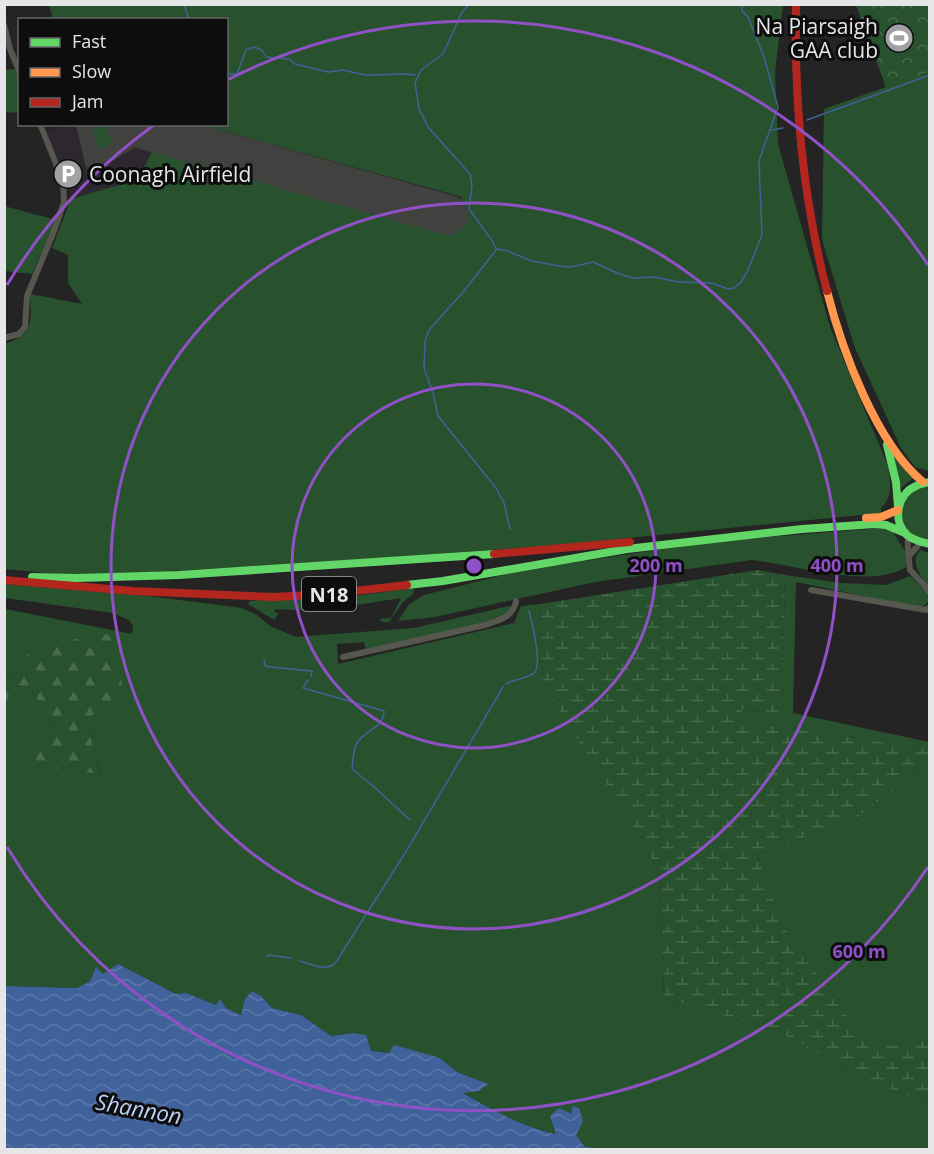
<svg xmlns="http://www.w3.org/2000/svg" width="934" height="1154" viewBox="0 0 934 1154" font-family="'Open Sans',sans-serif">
	<defs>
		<pattern id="forest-firs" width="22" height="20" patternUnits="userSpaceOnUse" patternTransform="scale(1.5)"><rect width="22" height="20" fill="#28522e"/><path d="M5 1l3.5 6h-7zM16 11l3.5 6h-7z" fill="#476b4c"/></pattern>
		<pattern id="wetland-marsh" width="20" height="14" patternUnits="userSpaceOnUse" patternTransform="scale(1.5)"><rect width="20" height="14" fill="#28522e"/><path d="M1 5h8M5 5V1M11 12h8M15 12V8" fill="none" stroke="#476b4c"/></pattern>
		<pattern id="park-crowns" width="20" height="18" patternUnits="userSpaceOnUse" patternTransform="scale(1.5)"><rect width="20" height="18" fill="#28522e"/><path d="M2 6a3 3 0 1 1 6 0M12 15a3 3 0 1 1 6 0" fill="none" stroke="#476b4c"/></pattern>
		<pattern id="water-waves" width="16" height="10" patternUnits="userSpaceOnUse" patternTransform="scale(1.5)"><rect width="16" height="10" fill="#40629a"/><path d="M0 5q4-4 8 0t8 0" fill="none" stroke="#5c78a8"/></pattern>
	</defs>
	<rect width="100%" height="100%" fill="#252425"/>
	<path fill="#2d272f" d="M71,124L202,125L462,196L453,235L153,149L139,179L71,199L62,165L49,141L46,131Z"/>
	<path fill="#28522e" d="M49,5H783L775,72L778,144L830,327L888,466C890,484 894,494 881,508V513L557,545L297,564L79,576L5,569L4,343C10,343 13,341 18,338C35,329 30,311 30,294L82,304L68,283V255L52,248L71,199L139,179L153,149L453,235L462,197L202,125L226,124V20L53,19Z
		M856,5H929V471L915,467L901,448L855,348L822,240L824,109L886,87Z
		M16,69L19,79V113L5,112L4,70Z
		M87,125H109L137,133L101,155L99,149L93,152Z
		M4,206L56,220L32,274L5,271Z
		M893,455L913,478L901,488Z
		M929,486V539C892,538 892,491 929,486Z
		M883,528L893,532L906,553V567C869,590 794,564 752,560L595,582L435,617L398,621L409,604L424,595L523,570L717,541Z
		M920,550L929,553V588C922,577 909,563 920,550Z
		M785,575L841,583L886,585L910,576L926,592L929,601L924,606H911L796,582L793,713L929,742V749L741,720V709L782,715Z
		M5,584L148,596L242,608L257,615L270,626L296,637L414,628L509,606L512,607L505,615L481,624L366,649L364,642L337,644L338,664L514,623L521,606L540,604L543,682L643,841L660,877L664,998L777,1031L863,1078L922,1102L929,1103V1149L605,1150L585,1147L576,1135L572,1114L565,1112L556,1134C522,1127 492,1110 462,1092L487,1084L457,1072L440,1058L371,1051L353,1033L331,1036L301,1015L272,1008L261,996L245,999L242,1015L226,1008L220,1000L216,1005L186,993L176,994L118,964L103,974L96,967L90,981L78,988L5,986L4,713L10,687L29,686L57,732L101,773L86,720L30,649L15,674L5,679V609L132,634L133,626L129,620L113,613L5,598Z
		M414,588L413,594L403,602L389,622H382L379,619L391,618L401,598L317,611L275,609L274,611L278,614L274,620L248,604L250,601L346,597Z
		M929,763V1040L870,1050L782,924L757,854L857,818Z"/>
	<path fill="url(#forest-firs)" d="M104,633L114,639L123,691L86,720L101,774L36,766L37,747L57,732L29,686L10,687L5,713V679L15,674L30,649Z"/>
	<path fill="url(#wetland-marsh)" d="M758,570L785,575L782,715L742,709L741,720L929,749V763L857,818L757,854L782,924L870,1049L929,1040V1103L922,1102L863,1078L777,1031L664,998L660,877L643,841L547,692L543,682L540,604Z"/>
	<path fill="url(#park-crowns)" d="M856,5H929V72L886,87Z"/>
	<path fill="url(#water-waves)" d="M118,964L176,994L186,993L216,1005L220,999L226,1008L241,1015L245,999L252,991L261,996L272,1008L301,1015L331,1036L353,1033L366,1035L371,1051L389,1053L394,1045L440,1058L457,1072L488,1084L479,1091L463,1093C493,1110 522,1127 556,1134L550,1116L559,1108L572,1114V1106L579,1108L583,1122L576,1135L585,1147L605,1149H5V986L77,988L90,981L96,967L103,974Z"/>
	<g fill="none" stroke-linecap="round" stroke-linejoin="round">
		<path stroke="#40629a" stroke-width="1.5" d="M184,4L189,20
			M470,4L462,12L443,54L421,70L415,83L419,109L428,127L470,174L472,186L469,209L491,239L496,248
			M226,74H237L246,50L254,47L262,50L266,57L289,59L295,64L328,72L343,70L365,75L405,74L415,75
			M807,120L930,75
			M772,130L783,128
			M496,249L505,250L532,261L559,266L571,267L593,262L617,273L633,278L654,277L679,282L712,283L728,289L734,288L741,282L747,272L762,235L759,161L778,107L764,57L748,17L742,11V4
			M496,250L464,291L429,330L425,341L424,368L433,393L438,416L496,488L504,503L510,529
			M264,660L265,666L270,667L312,671L311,676
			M308,680L303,688L384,711C384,727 367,730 359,740C353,747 353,760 352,769L372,785L410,820
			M506,684C514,679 527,679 534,673C543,665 532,623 529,611
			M267,957L268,955L291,958
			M300,961C311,964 328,973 336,962L407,850L503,687"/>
		<path stroke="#414140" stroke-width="16" d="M84,124L93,163L147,131"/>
		<path stroke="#414140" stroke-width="40" d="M125,124L448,215"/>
		<path stroke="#56574e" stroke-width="6" d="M4,25L10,49L20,73
			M4,338L19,334L25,327L27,296L54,231L64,202L63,181L40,124
			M908,537C907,548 909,559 910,570L925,586L930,594
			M910,555L920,543
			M811,590L926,610L930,607
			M343,657L485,625C499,620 513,618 516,601"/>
		<path stroke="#63d668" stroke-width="8" d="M887,445L896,482L898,506
			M930,482C926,483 920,484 916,486C897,494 892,521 907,535C914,541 922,542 930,544
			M32,577L77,578L179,575L494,554
			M407,585L443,581L627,549L802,529L875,524L886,525L905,533"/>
		<path stroke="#ff974d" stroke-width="8" d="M827,291C842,350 876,443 923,482
			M866,518L881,517L898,510"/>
		<path stroke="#b3261e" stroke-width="8" d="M796,4C794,102 802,196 827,291
			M494,554L630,542
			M4,580L133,591L274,597L328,594L407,585"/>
	</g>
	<g fill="none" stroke="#9051c7" stroke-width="3">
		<circle cx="474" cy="566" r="182"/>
		<circle cx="474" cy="566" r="363"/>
		<path d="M928 867A545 545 0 0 1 7 847M7 285A545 545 0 0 1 154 125M227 80A545 545 0 0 1 928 265"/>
	</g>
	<defs>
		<g id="stadium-disc" transform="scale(1.5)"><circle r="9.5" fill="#a2a1a3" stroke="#0e0d0e"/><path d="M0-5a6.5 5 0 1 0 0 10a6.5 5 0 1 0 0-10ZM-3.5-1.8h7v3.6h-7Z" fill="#fff"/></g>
		<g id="parking-disc" transform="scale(1.5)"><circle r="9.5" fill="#a2a1a3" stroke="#0e0d0e"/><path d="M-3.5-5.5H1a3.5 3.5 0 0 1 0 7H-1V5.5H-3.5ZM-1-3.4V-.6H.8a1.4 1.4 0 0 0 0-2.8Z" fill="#fff"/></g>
	</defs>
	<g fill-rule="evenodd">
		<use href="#stadium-disc" x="899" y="38"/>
		<use href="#parking-disc" x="68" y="174"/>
	</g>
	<g text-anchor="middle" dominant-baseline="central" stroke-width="6" stroke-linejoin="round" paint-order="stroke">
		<rect fill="#0e0d0e" stroke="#a5a4a6" stroke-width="1.5" x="302" y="577" width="54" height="34" rx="4.5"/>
		<g font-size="20" font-weight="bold" fill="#e6e5e7">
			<text x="329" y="594">N18</text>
		</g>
		<g font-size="21" fill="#e6e5e7" stroke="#0e0d0e" text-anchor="end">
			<text x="878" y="26">Na Piarsaigh<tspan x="878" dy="24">GAA club</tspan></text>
			<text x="89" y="174" text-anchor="start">Coonagh Airfield</text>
		</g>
		<g font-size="22" font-style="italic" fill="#bcd1f5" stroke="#0e0d0e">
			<text transform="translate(139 1108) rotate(10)">Shannon</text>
		</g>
	</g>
	<circle cx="474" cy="566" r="9" fill="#9051c7" stroke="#0e0d0e" stroke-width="3"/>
	<g font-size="18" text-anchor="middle" font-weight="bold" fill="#9051c7" stroke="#0e0d0e" stroke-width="6" stroke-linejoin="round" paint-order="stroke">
		<text x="656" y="572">200 m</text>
		<text x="837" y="572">400 m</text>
		<text x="859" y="958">600 m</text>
	</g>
	<rect width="934" height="1154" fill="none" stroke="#e6e5e7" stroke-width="12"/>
	<rect x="18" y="18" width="210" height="108" fill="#0e0d0e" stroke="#646365" stroke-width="1.5"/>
	<rect x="30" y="38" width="30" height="9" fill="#63d668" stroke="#646365" stroke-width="1.5"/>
	<text x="72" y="48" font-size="18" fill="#e6e5e7">Fast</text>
	<rect x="30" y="68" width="30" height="9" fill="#ff974d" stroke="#646365" stroke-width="1.5"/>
	<text x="72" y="78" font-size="18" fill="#e6e5e7">Slow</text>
	<rect x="30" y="98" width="30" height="9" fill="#b3261e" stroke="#646365" stroke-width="1.5"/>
	<text x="72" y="108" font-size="18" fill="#e6e5e7">Jam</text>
</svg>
